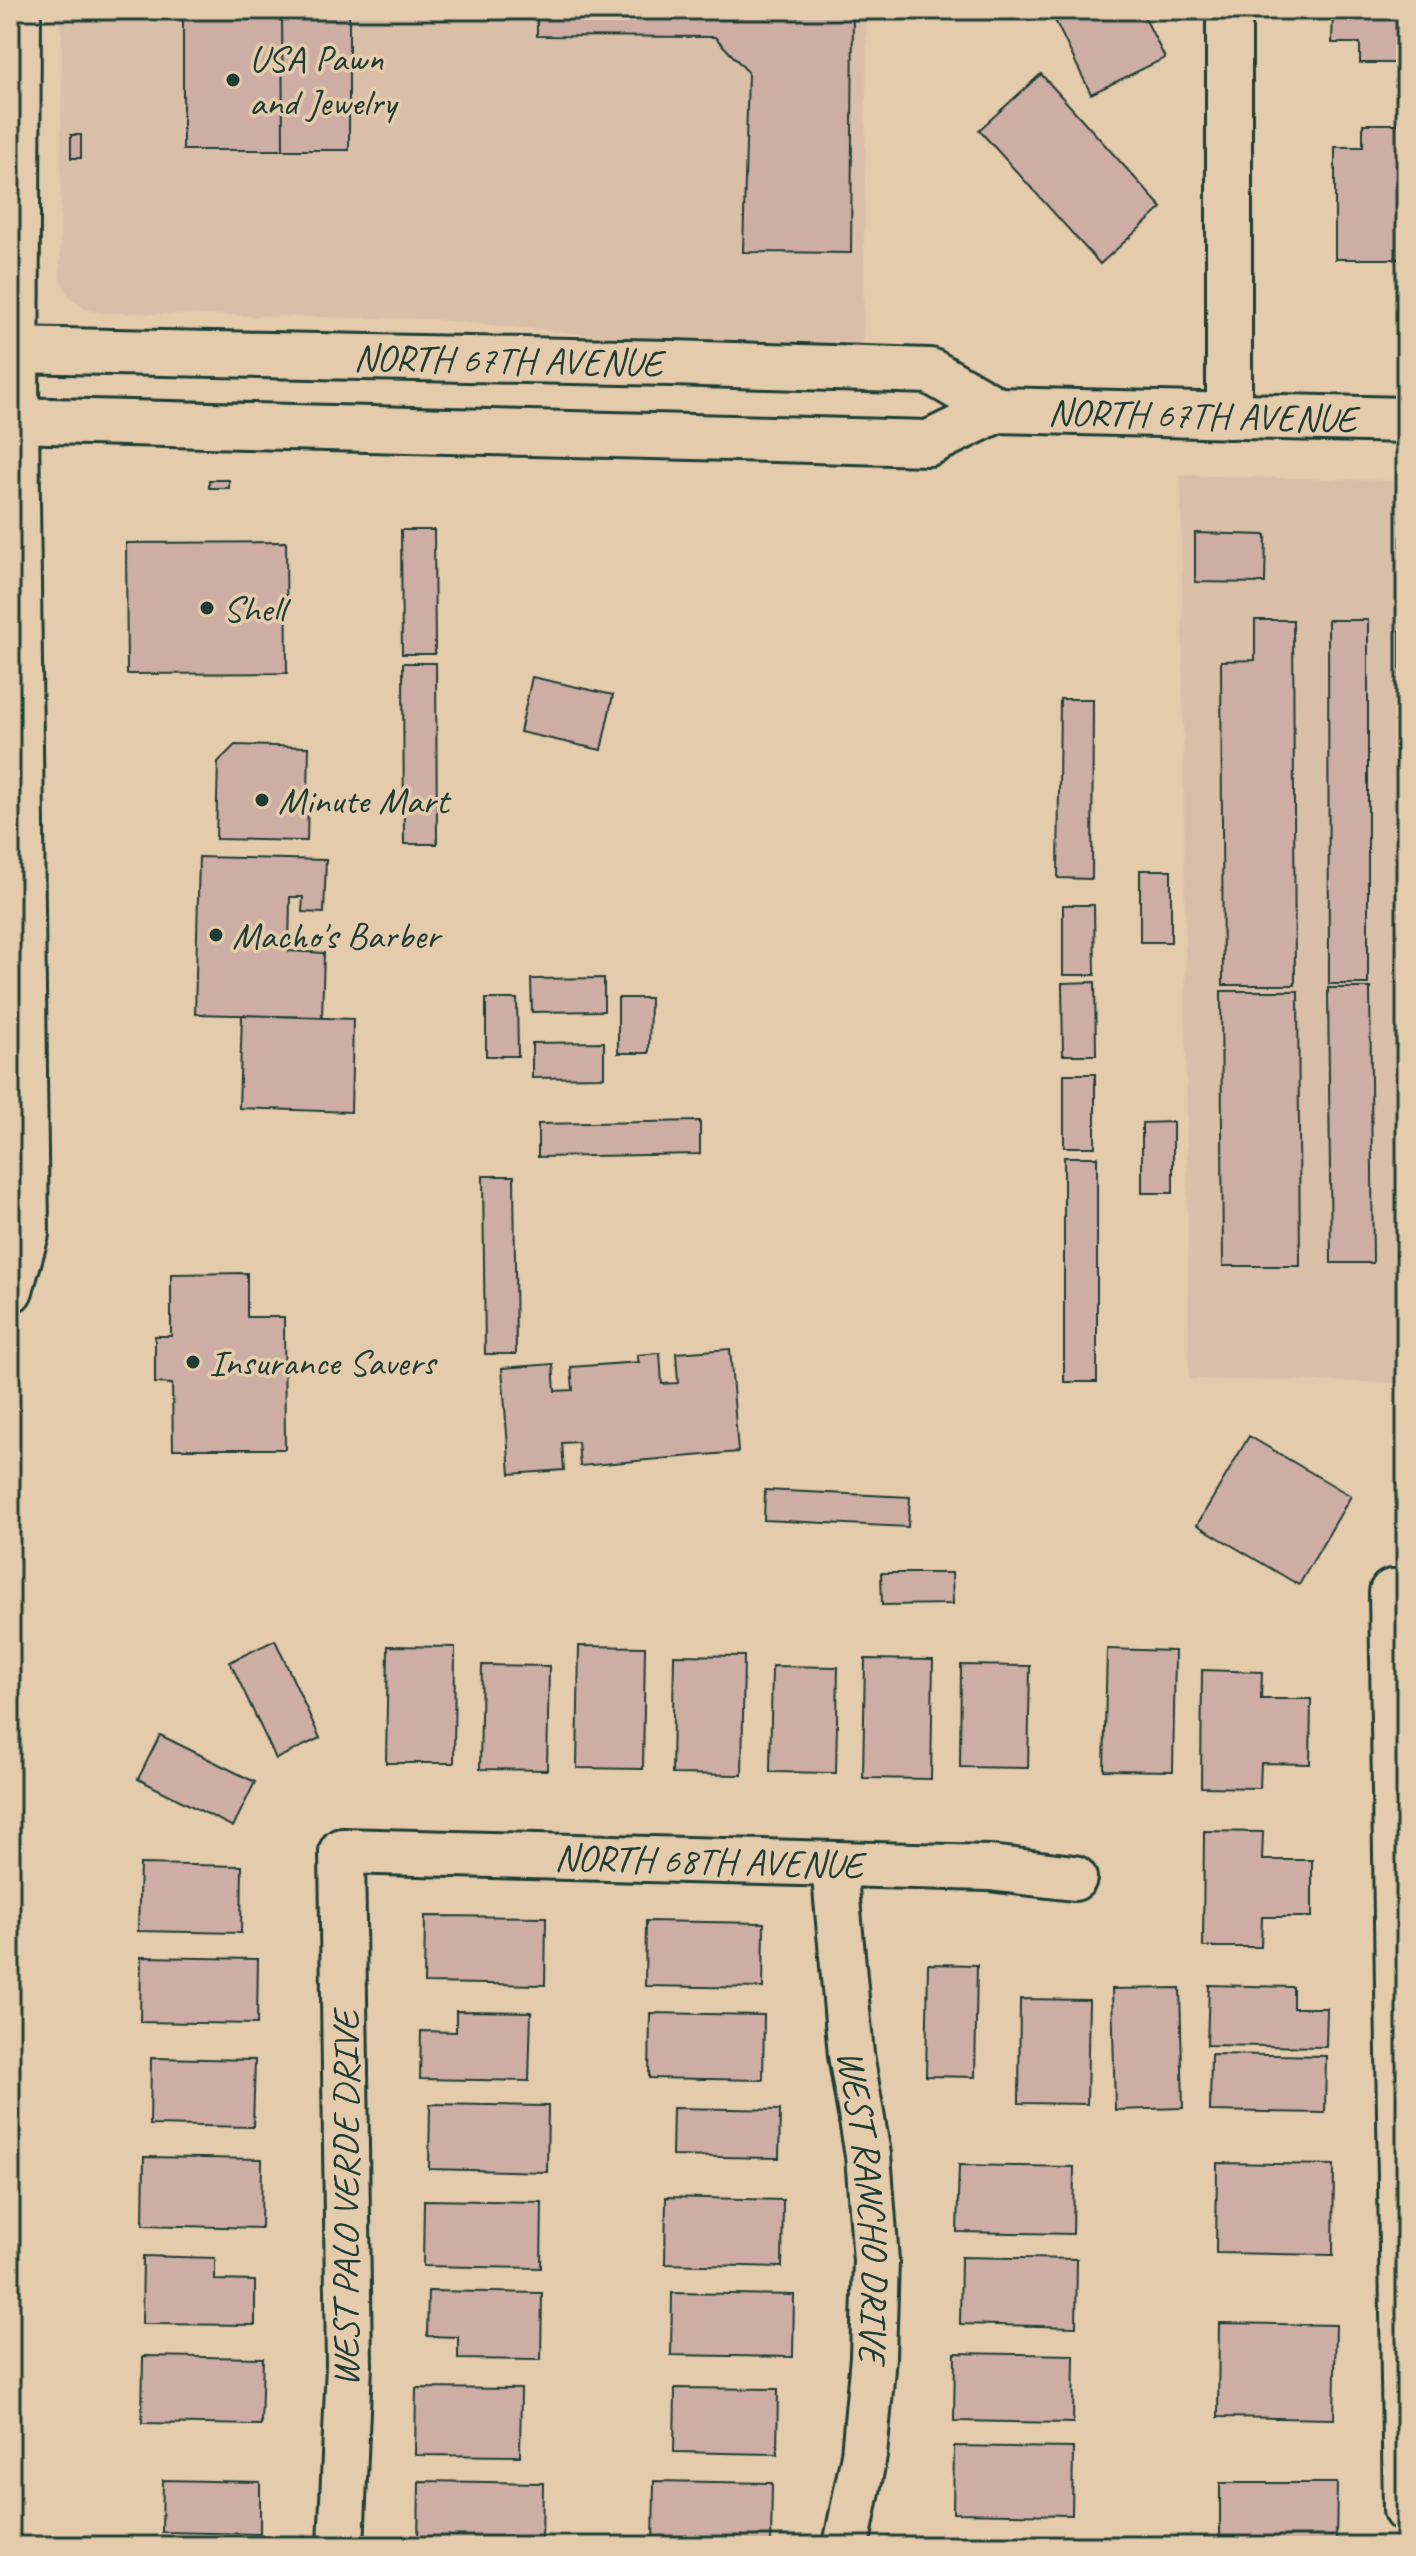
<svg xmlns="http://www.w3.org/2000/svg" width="1416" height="2556" viewBox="0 0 1416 2556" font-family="Caveat,sans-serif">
	<rect width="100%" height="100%" fill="#e4cbac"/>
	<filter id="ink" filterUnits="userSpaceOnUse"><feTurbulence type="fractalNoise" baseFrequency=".0125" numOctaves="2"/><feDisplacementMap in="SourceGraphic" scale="16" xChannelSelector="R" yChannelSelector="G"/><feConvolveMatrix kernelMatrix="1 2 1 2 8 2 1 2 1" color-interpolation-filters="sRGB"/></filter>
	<g filter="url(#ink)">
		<path fill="#d9bfa8" d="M57,10H867L863,345L616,337L427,319L102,313L87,310L69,297L60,277L62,37Z
			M1181,475L1406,481V1383L1189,1379Z"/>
		<path fill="#ceaea4" stroke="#1f3d34" stroke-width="2" d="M183,10H282L283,150H183Z
			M282,10H349V150H283Z
			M537,10H848L853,14L851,253L743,252L748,72L715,37L537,36Z
			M1050,10H1141L1165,58L1091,94Z
			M1333,10H1406V63H1360V43H1332Z
			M1041,74L1162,208L1100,264L979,130Z
			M1363,124H1406V259H1335V147H1363Z
			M71,135H81V158H71Z
			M209,480H229V488H209Z
			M401,530H434L435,654H402Z
			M1401,531L1406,532V570H1400Z
			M1195,533L1266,535L1265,583L1195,582Z
			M286,542L287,673L127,674L126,543Z
			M1255,620H1293L1295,985H1223L1221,661L1255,660Z
			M1328,620H1368V984H1329Z
			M1400,620H1406V985H1400Z
			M403,663H436L437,844H404Z
			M532,677L613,695L601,750L520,732Z
			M1060,699H1093L1092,879L1058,878Z
			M235,745L309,747L307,841L216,839L218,762Z
			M199,857L326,860L324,913L302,912L303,897H290L289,951L324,953L322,1017L195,1014Z
			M1140,870H1171V942H1140Z
			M1063,905H1094L1095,975H1063Z
			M604,978V1011L532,1012L531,979Z
			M1095,982L1096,1055H1063L1062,983Z
			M1400,987H1406V1281H1403Z
			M1328,988H1370L1373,1263H1331Z
			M1221,991H1298L1300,1266H1223Z
			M618,998H650L649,1053H618Z
			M486,999H517L518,1056H486Z
			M242,1015L353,1019L351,1112L239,1108Z
			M604,1042V1077L532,1078V1043Z
			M1064,1074H1095V1147H1064Z
			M700,1121V1154L538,1157V1124Z
			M1173,1122V1193H1142V1123Z
			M1064,1157H1097V1382H1064Z
			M483,1176H514L516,1354H485Z
			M247,1273V1317H284L285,1449H173L172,1384L155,1383V1336H171V1274Z
			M730,1349L738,1452L580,1466L578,1442L562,1443L564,1470L510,1474L502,1368L553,1364L555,1391L573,1390L571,1367L639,1362L637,1355L660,1353L662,1384L678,1383L676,1353Z
			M1249,1436L1351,1496L1299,1585L1197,1525Z
			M765,1490L910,1497L908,1527L764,1520Z
			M881,1573H952L953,1604L882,1605Z
			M275,1640L320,1738L276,1759L230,1662Z
			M388,1646L455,1647L454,1763H386Z
			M579,1646L645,1647L643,1769L577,1768Z
			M1107,1649L1175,1651L1173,1771L1104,1770Z
			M674,1655L744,1656L742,1775L672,1774Z
			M865,1659L933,1660L931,1779L863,1778Z
			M482,1665L549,1666L547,1770L480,1769Z
			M961,1665L1030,1666L1028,1768L960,1767Z
			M772,1666L838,1667L836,1773L770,1772Z
			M1202,1670L1262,1672L1261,1699H1311L1310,1764L1261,1763L1260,1788L1201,1787Z
			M160,1735L255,1782L233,1827L138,1779Z
			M1204,1831L1263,1832L1262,1860H1312V1917H1262L1261,1947H1203Z
			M140,1864L242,1866L241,1933L138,1931Z
			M425,1916L546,1917L545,1985L424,1983Z
			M646,1921L764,1923L763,1988L645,1986Z
			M141,1957L258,1959L257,2024L140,2022Z
			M928,1964L977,1965L975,2077L926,2076Z
			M1209,1985L1293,1987V2008H1327L1326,2047L1207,2045Z
			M1180,1988L1183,2108L1115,2110L1112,1989Z
			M1020,1999L1089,2000L1087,2104L1019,2103Z
			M456,2011L531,2012L529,2081L420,2079L421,2031L456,2032Z
			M650,2013L764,2015L763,2080L649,2078Z
			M1211,2054L1326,2056L1325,2113L1210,2111Z
			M151,2058L255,2060L253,2127L150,2125Z
			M430,2104L548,2106L547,2172L429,2169Z
			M673,2108L780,2110L779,2158L672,2156Z
			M144,2157L262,2159L261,2228L143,2225Z
			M1217,2163L1334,2165L1333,2255L1216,2253Z
			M959,2165L1074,2167L1073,2234L957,2232Z
			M666,2197L783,2200L782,2267L665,2264Z
			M424,2200L542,2202L541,2268L423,2266Z
			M143,2256L215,2258V2280L255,2281V2325L142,2324Z
			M961,2257L1077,2259L1076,2327L960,2324Z
			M428,2291L542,2293L541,2360L458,2359V2337L427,2336Z
			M672,2293L794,2295L793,2357L671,2355Z
			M1219,2323L1336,2325L1334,2419L1218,2417Z
			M955,2353L1074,2355L1073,2423L954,2421Z
			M143,2356L263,2358L261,2425L142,2423Z
			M416,2388L521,2389L520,2456L415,2455Z
			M675,2388L778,2389L777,2454L674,2452Z
			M954,2446L1073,2448L1072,2515L953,2513Z
			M163,2480L260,2482V2534L162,2532Z
			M419,2481L543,2483L542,2546H418Z
			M654,2481L772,2483L771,2546H653Z
			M1220,2483H1337L1336,2546H1220Z"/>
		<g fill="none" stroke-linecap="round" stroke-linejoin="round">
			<g stroke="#1f3d34" stroke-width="50">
				<g id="street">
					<path d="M1229,10V416"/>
					<path d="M1406,1592H1392L1406,2510"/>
					<path id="s1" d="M834,1866L851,2055L868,2155L876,2261L873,2357L864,2455L846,2546"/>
					<path id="s2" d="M341,2546L349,2365L342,1851L989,1868L1074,1878"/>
				</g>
			</g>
			<g stroke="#1f3d34" stroke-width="50">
				<g id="secondary">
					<path id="s3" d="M10,350L671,363L930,371L997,410"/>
					<path id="s4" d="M10,420L929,443L997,410L1406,420"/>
					<path d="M10,1290L26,1234L16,420L18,10"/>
				</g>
			</g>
			<use href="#street" stroke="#e4cbac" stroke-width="44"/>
			<use href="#secondary" stroke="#e4cbac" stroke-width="44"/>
		</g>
	</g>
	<g fill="#1f3d34" stroke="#e4cbac" stroke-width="3">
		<circle cx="233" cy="80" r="8"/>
		<circle cx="207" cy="608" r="8"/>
		<circle cx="262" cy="800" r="8"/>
		<circle cx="216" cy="935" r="8"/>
		<circle cx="193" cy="1362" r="8"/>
	</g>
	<g text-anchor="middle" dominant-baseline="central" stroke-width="7" stroke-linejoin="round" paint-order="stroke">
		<g font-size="38" fill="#1f3d34" stroke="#e4cbac" text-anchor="start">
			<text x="249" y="58">USA Pawn<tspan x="249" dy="44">and Jewelry</tspan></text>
			<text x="223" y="608">Shell</text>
			<text x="278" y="800">Minute Mart</text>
			<text x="232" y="935">Macho's Barber</text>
			<text x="209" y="1362">Insurance Savers</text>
		</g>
		<g font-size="38" fill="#1f3d34" stroke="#e4cbac">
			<text stroke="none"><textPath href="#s3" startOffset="498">NORTH 67TH AVENUE</textPath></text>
			<text stroke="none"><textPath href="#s4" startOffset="1200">NORTH 67TH AVENUE</textPath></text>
			<text stroke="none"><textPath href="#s2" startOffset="1062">NORTH 68TH AVENUE</textPath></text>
			<text transform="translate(345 2199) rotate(-90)">WEST PALO VERDE DRIVE</text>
			<text stroke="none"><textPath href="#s1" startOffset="342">WEST RANCHO DRIVE</textPath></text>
		</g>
	</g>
	<rect width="1416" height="2556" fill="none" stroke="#e4cbac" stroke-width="40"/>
	<rect x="20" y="20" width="1376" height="2516" fill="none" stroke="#1f3d34" stroke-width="3" filter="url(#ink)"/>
</svg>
